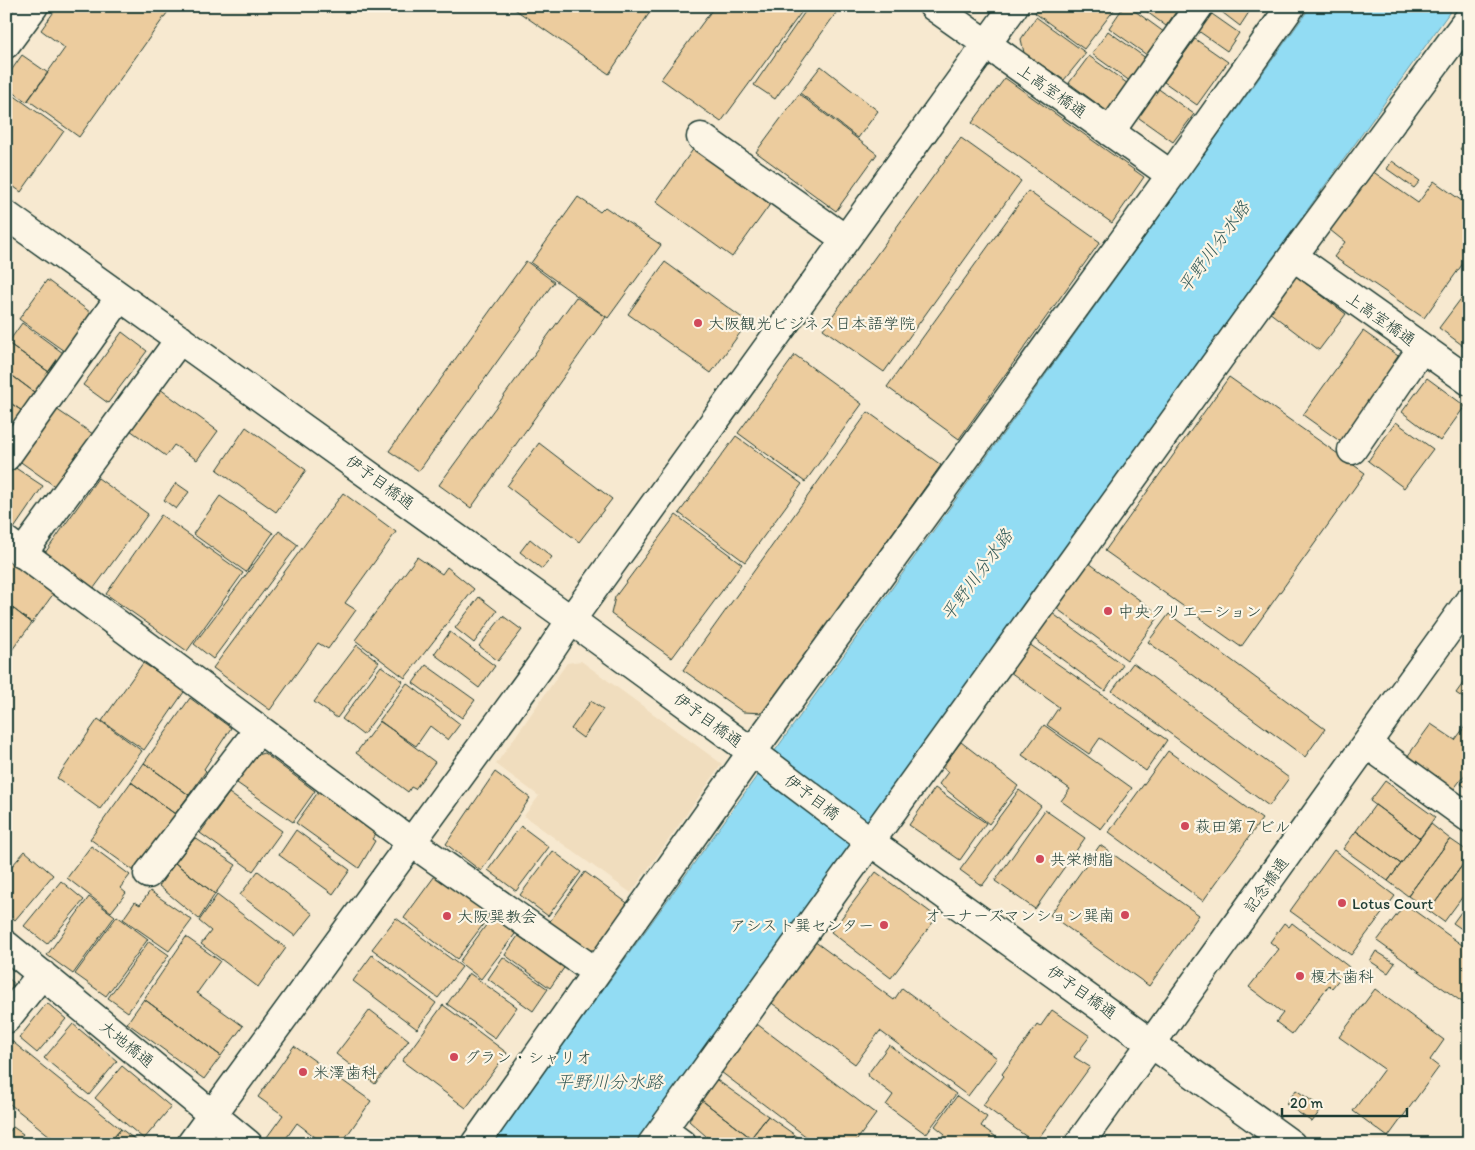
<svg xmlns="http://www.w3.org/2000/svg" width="1475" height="1150" viewBox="0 0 1475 1150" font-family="Itim,'Klee One',sans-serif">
	<rect width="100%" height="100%" fill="#f7e9d0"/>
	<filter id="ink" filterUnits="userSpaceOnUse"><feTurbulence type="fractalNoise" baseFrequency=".02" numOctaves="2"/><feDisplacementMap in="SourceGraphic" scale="10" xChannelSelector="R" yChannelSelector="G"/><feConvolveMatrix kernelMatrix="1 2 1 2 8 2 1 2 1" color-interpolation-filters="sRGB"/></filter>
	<g filter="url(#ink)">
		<path fill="#f0ddbe" d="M581,661L722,764L631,893L524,816L539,796L496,764L567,663Z"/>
		<path fill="#92dcf3" stroke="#649ca7" d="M1311,6H1454L636,1144H492Z"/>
		<path fill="#eccc9e" stroke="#1f3d34" d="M58,6H172L79,137L28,100L65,48L41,30Z
			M510,6H654L609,74Z
			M715,6H806L721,122L661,79Z
			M809,6H826L836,13L775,99L754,85Z
			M1039,6L1093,7L1117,6L1084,49L1035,13Z
			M1124,6H1128L1168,35L1151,58L1109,28Z
			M1139,6H1180L1166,26Z
			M1214,6H1253L1240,26Z
			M1209,12L1239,33L1227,51L1197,30Z
			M1036,17L1086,53L1064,80L1024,53L1021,39Z
			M1108,31L1150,61L1134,84L1092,54Z
			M1195,39L1228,62L1197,105L1164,82Z
			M22,55L48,73L27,102L6,87V78Z
			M1089,56L1131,86L1111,114L1069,83Z
			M821,66L878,111L858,138L800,93Z
			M1005,78L1144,177L1112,223L972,123Z
			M1153,85L1194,114L1173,142L1132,113Z
			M6,90L64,131L21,192L6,181Z
			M799,94L877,154L836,211L756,152Z
			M1469,137V156L1460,149Z
			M961,138L1021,181L884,372L823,329Z
			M694,148L771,203L732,257L656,202Z
			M1392,161L1420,181L1414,188L1387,169Z
			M1372,171L1418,203L1434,181L1469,206V255L1424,318L1334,257L1345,242L1330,230Z
			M1028,191L1100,242L959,439L887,387Z
			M578,197L600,212L605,207L661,245L608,318L531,263Z
			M526,261L554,282L419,471L389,451Z
			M665,262L748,322L711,373L628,314Z
			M1296,276L1346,314L1319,350L1269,312Z
			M47,280L98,318L71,356L19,319Z
			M1469,288V350L1439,328Z
			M576,297L606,317L471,508L439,485Z
			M22,323L70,358L56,377L8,343Z
			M1363,331L1401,358L1341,442L1303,415Z
			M122,332L147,351L108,403L83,385Z
			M8,343L56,377L38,395L6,371Z
			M795,355L862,404L805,482L738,433Z
			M6,371L38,395L25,413L6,400Z
			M1229,377L1365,473L1241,647L1105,551Z
			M1427,378L1465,406L1440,441L1402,412Z
			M160,389L218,431L197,460L174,445L166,456L130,430Z
			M6,400L25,413L11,432L6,429Z
			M56,409L93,434L56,487L18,460Z
			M868,412L941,465L764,713L743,712L683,670Z
			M1396,422L1433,449L1404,488L1368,461Z
			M246,427L306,470L276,512L217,470Z
			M736,436L802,484L745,562L679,513Z
			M539,443L612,499L579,542L507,486Z
			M14,467L43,486L11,533L6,530V479Z
			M98,478L148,514L94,588L45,553Z
			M176,483L189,492L176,509L164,500Z
			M343,493L396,532L345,603L356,610L328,649L318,643L270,710L213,668Z
			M220,496L273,533L246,572L193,534Z
			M161,515L243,573L187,651L106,594Z
			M676,515L742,564L672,658L611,614L615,597Z
			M279,531L298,545L213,659L194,644Z
			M530,539L552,557L542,569L520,552Z
			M6,557L54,593L32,623L6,603Z
			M417,557L442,574L447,567L474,589L405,678L355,640Z
			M1089,563L1160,615L1127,660L1056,608Z
			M479,597L497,611L474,643L455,628Z
			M6,603L32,623L6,658Z
			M1052,613L1123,665L1105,691L1033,638Z
			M1169,614L1325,729L1305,757L1148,642Z
			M503,616L522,630L498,661L479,646Z
			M450,632L495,666L479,688L434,654Z
			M1029,644L1167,740L1146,771L1100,738L1089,754L1047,725L1059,707L1010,672Z
			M357,645L379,662L337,718L314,702Z
			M143,663L156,671L158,669L186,689L144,750L102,721Z
			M1133,663L1289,778L1269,806L1112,691Z
			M426,665L475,700L462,718L413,683Z
			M381,666L403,681L363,735L342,719Z
			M1469,675V702L1456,693Z
			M407,683L460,724L448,740L430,726L416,746L379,721Z
			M190,698L231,728L204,769L206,771L189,795L144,763Z
			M591,701L603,709L583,738L571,729Z
			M98,719L142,751L100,809L57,778Z
			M380,721L435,762L415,789L411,787L408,792L356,753Z
			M1469,721V769L1453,790L1407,757L1431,724L1455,740Z
			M1044,725L1132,788L1101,829L1061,801L1070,789L1022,755Z
			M961,742L1018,786L989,824L939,784L948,772L942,767Z
			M1168,751L1262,819L1203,901L1109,832Z
			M264,753L315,791L293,822L237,783L253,756Z
			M144,763L189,795L175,814L131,782Z
			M495,772L530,798L481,871L446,844Z
			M1469,773V789L1461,784Z
			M1385,781L1435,817L1420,838L1370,801Z
			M131,782L178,816L137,873L90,839Z
			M321,788L379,830L372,839L375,841L359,868L296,823Z
			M935,788L986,823L960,860L909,825Z
			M1019,790L1041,806L982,886L960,870Z
			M229,793L282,831L253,871L200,833Z
			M1375,805L1420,838L1401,864L1356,831Z
			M1045,810L1085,838L1035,909L995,881Z
			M1431,824L1450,839L1408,896L1388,881Z
			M521,826L549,847L516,891L488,870Z
			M296,830L350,870L333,894L279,855Z
			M1356,831L1401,864L1388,881L1343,849Z
			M195,838L236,865L215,894L175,863Z
			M1450,839L1469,852V856L1429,911L1408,896Z
			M1100,845L1199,915L1149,986L1050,915Z
			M91,846L130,875L120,888L126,893L111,912L67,878Z
			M1334,850L1395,896L1351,955L1290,911Z
			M25,851L53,875L15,920L6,913V873Z
			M553,851L581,872L548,916L520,895Z
			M1469,856V888L1444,922L1429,911Z
			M175,863L215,894L199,919L159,886Z
			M258,871L313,914L295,936L240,895Z
			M585,872L630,905L600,949L583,951L548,924Z
			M876,872L937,917L891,978L831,932Z
			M437,873L491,914L457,959L404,918Z
			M61,881L84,900L47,944L24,926Z
			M150,891L192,920L169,951L123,919L135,902L140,905Z
			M217,895L286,948L258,987L201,944L211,931L199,921Z
			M89,897L115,916L73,974L47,955Z
			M1469,901V934L1453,923Z
			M1405,904L1469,950V1007L1377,941Z
			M495,913L518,930L481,979L459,962Z
			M117,916L148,939L106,996L75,974Z
			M396,918L462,967L438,998L372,949Z
			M1284,923L1289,927L1292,923L1349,967L1332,988L1329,985L1292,1034L1276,1022L1283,1013L1249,987L1279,949L1270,942Z
			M520,933L566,965L550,988L505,955Z
			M186,937L220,961L197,993L243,1026L221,1056L144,999Z
			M149,941L169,955L128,1012L108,998Z
			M814,941L894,1000L902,988L997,1058L968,1096L880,1031L855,1064L769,1001Z
			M1376,951L1395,963L1388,973L1370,961Z
			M372,955L436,1003L417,1029L353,981Z
			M503,957L548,989L533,1011L488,979Z
			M469,973L517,1007L495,1038L447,1004Z
			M6,977L13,982L11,1000L6,1006Z
			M1375,989L1444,1040L1430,1060L1439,1067L1388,1137L1353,1111L1384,1069L1339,1037Z
			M144,999L221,1056L204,1079L127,1023Z
			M47,1003L66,1019L37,1053L19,1038Z
			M443,1005L507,1053L466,1108L402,1061Z
			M370,1010L409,1040L375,1084L336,1054Z
			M1052,1010L1090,1036L1074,1057L1090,1067L1035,1143L983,1105L1004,1076L1002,1074L1037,1025L1040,1027Z
			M753,1021L876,1114L854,1144H816L717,1069Z
			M73,1024L117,1061L89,1095L44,1058Z
			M9,1039L121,1129L108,1144H60L6,1101V1043Z
			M889,1045L956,1094L926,1134L886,1105L893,1095L867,1075Z
			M294,1046L371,1101L341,1144H324L297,1123L282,1144H277L267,1137L283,1115L258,1097Z
			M122,1066L171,1107L144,1139L95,1098Z
			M714,1078L768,1116L751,1138L699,1098Z
			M1296,1090L1322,1108L1312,1122L1286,1104Z
			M957,1096L987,1117L981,1126L1006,1144H945L940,1140L945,1134L935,1126Z
			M700,1099L751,1138L746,1144H715L689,1121L692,1115L688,1113Z
			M768,1116L795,1135L788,1144H746Z
			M13,1127L23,1134L15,1144H6V1136Z
			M121,1129L141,1144H108Z
			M795,1135L807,1144H788Z"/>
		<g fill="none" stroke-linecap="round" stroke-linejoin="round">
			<g stroke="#1f3d34" stroke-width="31">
				<path id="minor" d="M933,6L1171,175
					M6,44L34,6
					M1110,132L1199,6
					M701,137L845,239
					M6,215L571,620L752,752L871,842L1291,1144
					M1293,256L1469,381
					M1352,450L1422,348
					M6,457L120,297
					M6,541L411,842L596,972
					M22,554L180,339
					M1367,744L1469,818
					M148,874L259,729
					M6,945L248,1144
					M6,1019L42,974
					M663,1130L682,1144
					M191,1144L541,665L571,620L1014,6
					M475,1144L752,752L1171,175L1291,6
					M652,1144L1293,256L1469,18
					M1079,1144L1469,601"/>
			</g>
			<use href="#minor" stroke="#fcf5e5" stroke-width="28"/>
		</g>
	</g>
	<g fill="#d1495b" stroke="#fcf5e5" stroke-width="2">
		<circle cx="698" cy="323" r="5"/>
		<circle cx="1108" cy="611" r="5"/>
		<circle cx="1185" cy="826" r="5"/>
		<circle cx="1040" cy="859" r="5"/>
		<circle cx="1342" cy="903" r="5"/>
		<circle cx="1125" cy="915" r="5"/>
		<circle cx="447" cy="916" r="5"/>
		<circle cx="884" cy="925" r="5"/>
		<circle cx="1300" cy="976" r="5"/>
		<circle cx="454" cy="1057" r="5"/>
		<circle cx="303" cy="1072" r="5"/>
	</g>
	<g text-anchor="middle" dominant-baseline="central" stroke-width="4.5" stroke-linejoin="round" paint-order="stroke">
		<g font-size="16" fill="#1f3d34" stroke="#fcf5e5">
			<text transform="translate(1052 91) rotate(35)">上高室橋通</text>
			<text transform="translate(1381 319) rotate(35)">上高室橋通</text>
			<text transform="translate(380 482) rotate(36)">伊予目橋通</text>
			<text transform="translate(708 720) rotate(36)">伊予目橋通</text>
			<text transform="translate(812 797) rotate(37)">伊予目橋</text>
			<text transform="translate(1266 885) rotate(-54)">記念橋通</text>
			<text transform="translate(1082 992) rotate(35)">伊予目橋通</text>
			<text transform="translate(127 1044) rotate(39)">大地橋通</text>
		</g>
		<g font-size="16" fill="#1f3d34" stroke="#fcf5e5" text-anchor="start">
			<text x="708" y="323">大阪観光ビジネス日本語学院</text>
			<text x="1118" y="611">中央クリエーション</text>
			<text x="1195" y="826">萩田第７ビル</text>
			<text x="1050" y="859">共栄樹脂</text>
			<text x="1352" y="903">Lotus Court</text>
			<text x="1115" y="915" text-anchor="end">オーナーズマンション巽南</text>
			<text x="457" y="916">大阪巽教会</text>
			<text x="874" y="925" text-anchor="end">アシスト巽センター</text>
			<text x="1310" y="976">榎木歯科</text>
			<text x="464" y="1057">グラン・シャリオ</text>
			<text x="313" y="1072">米澤歯科</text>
		</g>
		<g font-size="18" font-style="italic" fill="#365d5a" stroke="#fcf5e5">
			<text transform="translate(1214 247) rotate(-54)">平野川分水路</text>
			<text transform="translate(977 575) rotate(-54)">平野川分水路</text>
			<text x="609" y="1082">平野川分水路</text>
		</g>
	</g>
	<rect width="1475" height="1150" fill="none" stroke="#fcf5e5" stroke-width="25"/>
	<rect x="12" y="12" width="1450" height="1125" fill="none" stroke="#1f3d34" stroke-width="2" filter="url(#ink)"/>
	<path d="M1282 1108v8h125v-8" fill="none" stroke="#1f3d34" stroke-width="2.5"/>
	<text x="1290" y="1108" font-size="15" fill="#1f3d34" stroke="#fcf5e5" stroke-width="4" paint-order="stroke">20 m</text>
</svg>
